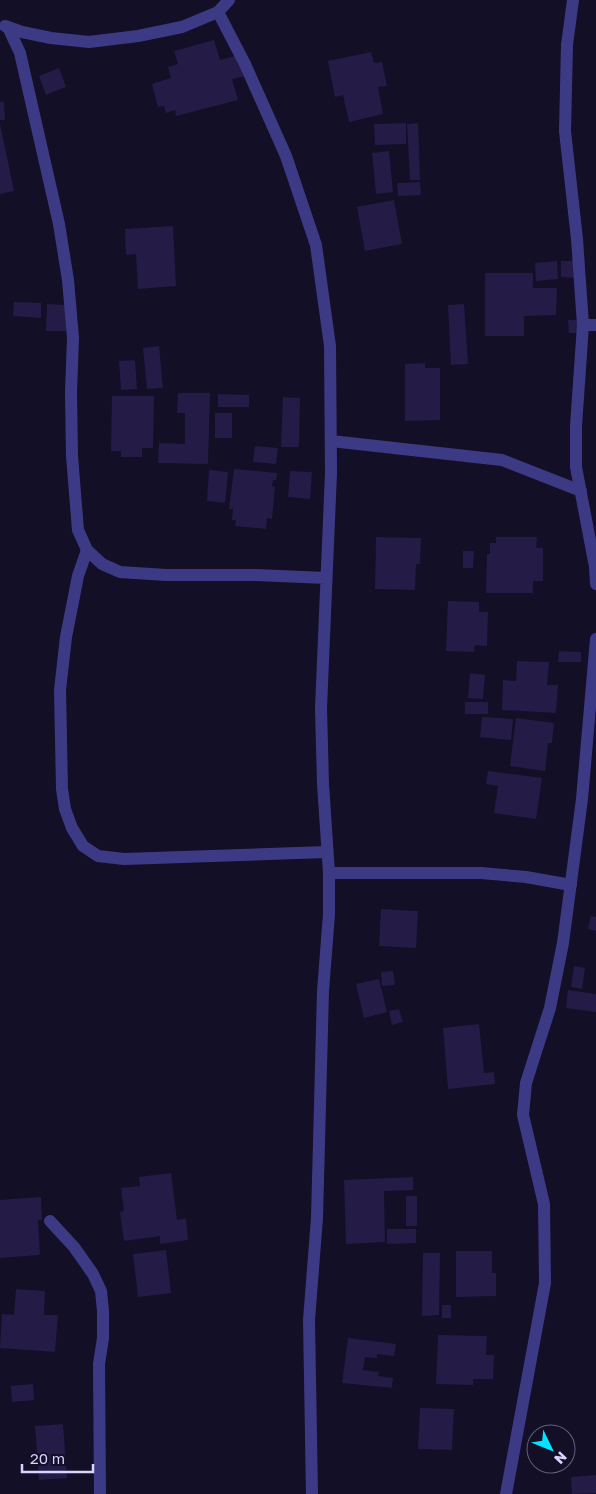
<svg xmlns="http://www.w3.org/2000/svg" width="596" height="1494" viewBox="0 0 596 1494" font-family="'Golos Text',sans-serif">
	<rect width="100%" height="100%" fill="#130f26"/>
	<path fill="#241b47" d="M214,40L220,60L239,55L245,76L232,79L238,100L176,116L175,110L166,113L164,106L158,107L152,84L171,78L168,67L178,64L174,51Z
		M371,52L374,63L382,62L387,86L378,87L383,114L349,122L343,95L335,97L328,61Z
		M59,68L66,87L46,95L39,76Z
		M0,102H4L5,120H0Z
		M406,123V144L375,145L374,124Z
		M418,123L420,180H410L407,124Z
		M0,124L14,191L0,194Z
		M389,151L393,192L376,194L372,153Z
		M420,182L421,195L398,196L397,183Z
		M394,200L402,244L365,251L357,207Z
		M173,226L176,286L138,289L136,254L126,255L125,229Z
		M557,261L558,279L536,281L535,263Z
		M561,261H575V278L561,277Z
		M485,273H533V288H557L556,315L524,316V336H485Z
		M14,302L41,303V318L13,316Z
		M47,304L66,305V331H46Z
		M464,304L468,364L451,365L448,305Z
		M568,320H578V333H569Z
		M159,346L163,388L147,389L143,348Z
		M135,360L137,389L121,390L119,361Z
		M425,363V368H440V420L405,421V364Z
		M178,393H210L208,464L158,463L159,443L185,444V413H177Z
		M218,394L249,395V407H218Z
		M112,396H154L153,448H142V457H121V451H111Z
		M283,397L300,398L299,447H281Z
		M215,413H232V438H215Z
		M255,446L278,448L276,464L253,462Z
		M234,469L277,473L276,480H273L272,486L275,487L272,519L267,518L266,529L235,526L236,520H232L233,509H229Z
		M209,470L228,472L225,503L207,501Z
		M290,471L312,472L310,499L288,497Z
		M376,537L421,538L420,564H416L415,590L375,589Z
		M496,537H537L536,548H543V581H533V593H486L487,554H490V543H496Z
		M463,551H474L473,568H463Z
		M448,601L479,602V612H488L487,646L475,645L474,652L446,651Z
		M559,651L581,652V662H558Z
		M517,661L549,662L547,685H558L556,713L502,710L503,680L516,681Z
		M470,673L485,675L483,699L468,698Z
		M465,702H488V714H465Z
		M482,717L513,719L511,740L480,737Z
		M516,718L554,723L552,743H548L545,771L510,766Z
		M488,771L542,778L536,819L494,813L498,786L486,784Z
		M381,909L418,911L416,948L379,946Z
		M591,916L596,917V931L588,929Z
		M574,966L585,968L582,989L571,987Z
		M393,971L395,985L382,986L381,972Z
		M379,979L387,1012L364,1018L356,984Z
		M568,990L596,994V1012L566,1008Z
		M399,1009L403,1022L392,1025L389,1011Z
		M479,1024L484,1073L494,1072L495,1084L448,1089L443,1028Z
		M171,1173L177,1220L186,1218L188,1240L160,1244V1236L124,1241L120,1212L124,1211L121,1188L140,1186L139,1177Z
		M413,1177V1190L384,1191L385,1242L346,1244L344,1180Z
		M406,1196H417V1226H406Z
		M41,1197L42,1220H38L40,1255L0,1258V1200Z
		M387,1229H416V1243L387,1244Z
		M166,1250L171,1293L138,1297L133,1254Z
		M456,1251H492V1273H496V1296L456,1297Z
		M423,1253H440L439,1315L422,1316Z
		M16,1289L45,1291L44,1315H58L55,1352L0,1348L2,1314L14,1315Z
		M442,1305H451V1318H442Z
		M438,1335L487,1336L486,1355H494L493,1379H473V1385L436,1384Z
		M348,1338L396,1344L394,1356L377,1354V1358L365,1357L363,1370L379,1372L378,1376L393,1378L392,1388L342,1383Z
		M33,1384L34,1400L12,1402L11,1386Z
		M420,1408L454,1409L452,1450L418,1449Z
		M63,1424L67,1478L39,1480L35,1426Z
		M596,1475V1493L572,1494L571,1477Z"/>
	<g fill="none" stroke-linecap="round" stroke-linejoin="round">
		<path stroke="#3d3a85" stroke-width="12" d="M573,0L567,45L565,131L577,239L583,325L576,426V467L595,567L596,584
			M218,12L245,64L286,156L316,245L330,346L331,473L321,708L323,784L329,873V914L323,991L317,1218L309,1320L312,1494
			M5,26L22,32L51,38L89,42L138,36L182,27L218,12L229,0
			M8,27L20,53L59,224L68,280L73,338L71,392L72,456L78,530L87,550L102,564L120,572L166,575H256L326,578
			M583,325H596
			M331,441L502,460L581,491
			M87,550L78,576L66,637L60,690L62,789L65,809L72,828L83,846L98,856L124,859L327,852
			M329,873H481L526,877L571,885
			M50,1221L74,1247L93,1274L101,1291L103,1311V1338L99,1364L100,1494
			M506,1494L545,1283L544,1204L523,1115L526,1083L550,1008L563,943L582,799L596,639"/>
	</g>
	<g transform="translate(551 1449) rotate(133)"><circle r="24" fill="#130f26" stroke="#625e7d"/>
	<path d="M0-4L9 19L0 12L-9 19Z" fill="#00e5ff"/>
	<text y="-8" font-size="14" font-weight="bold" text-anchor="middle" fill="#d9d4ff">N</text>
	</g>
	<path d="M22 1464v8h71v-8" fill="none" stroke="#d9d4ff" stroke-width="2.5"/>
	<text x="30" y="1464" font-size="15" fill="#d9d4ff" stroke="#130f26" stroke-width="4" paint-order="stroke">20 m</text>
</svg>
